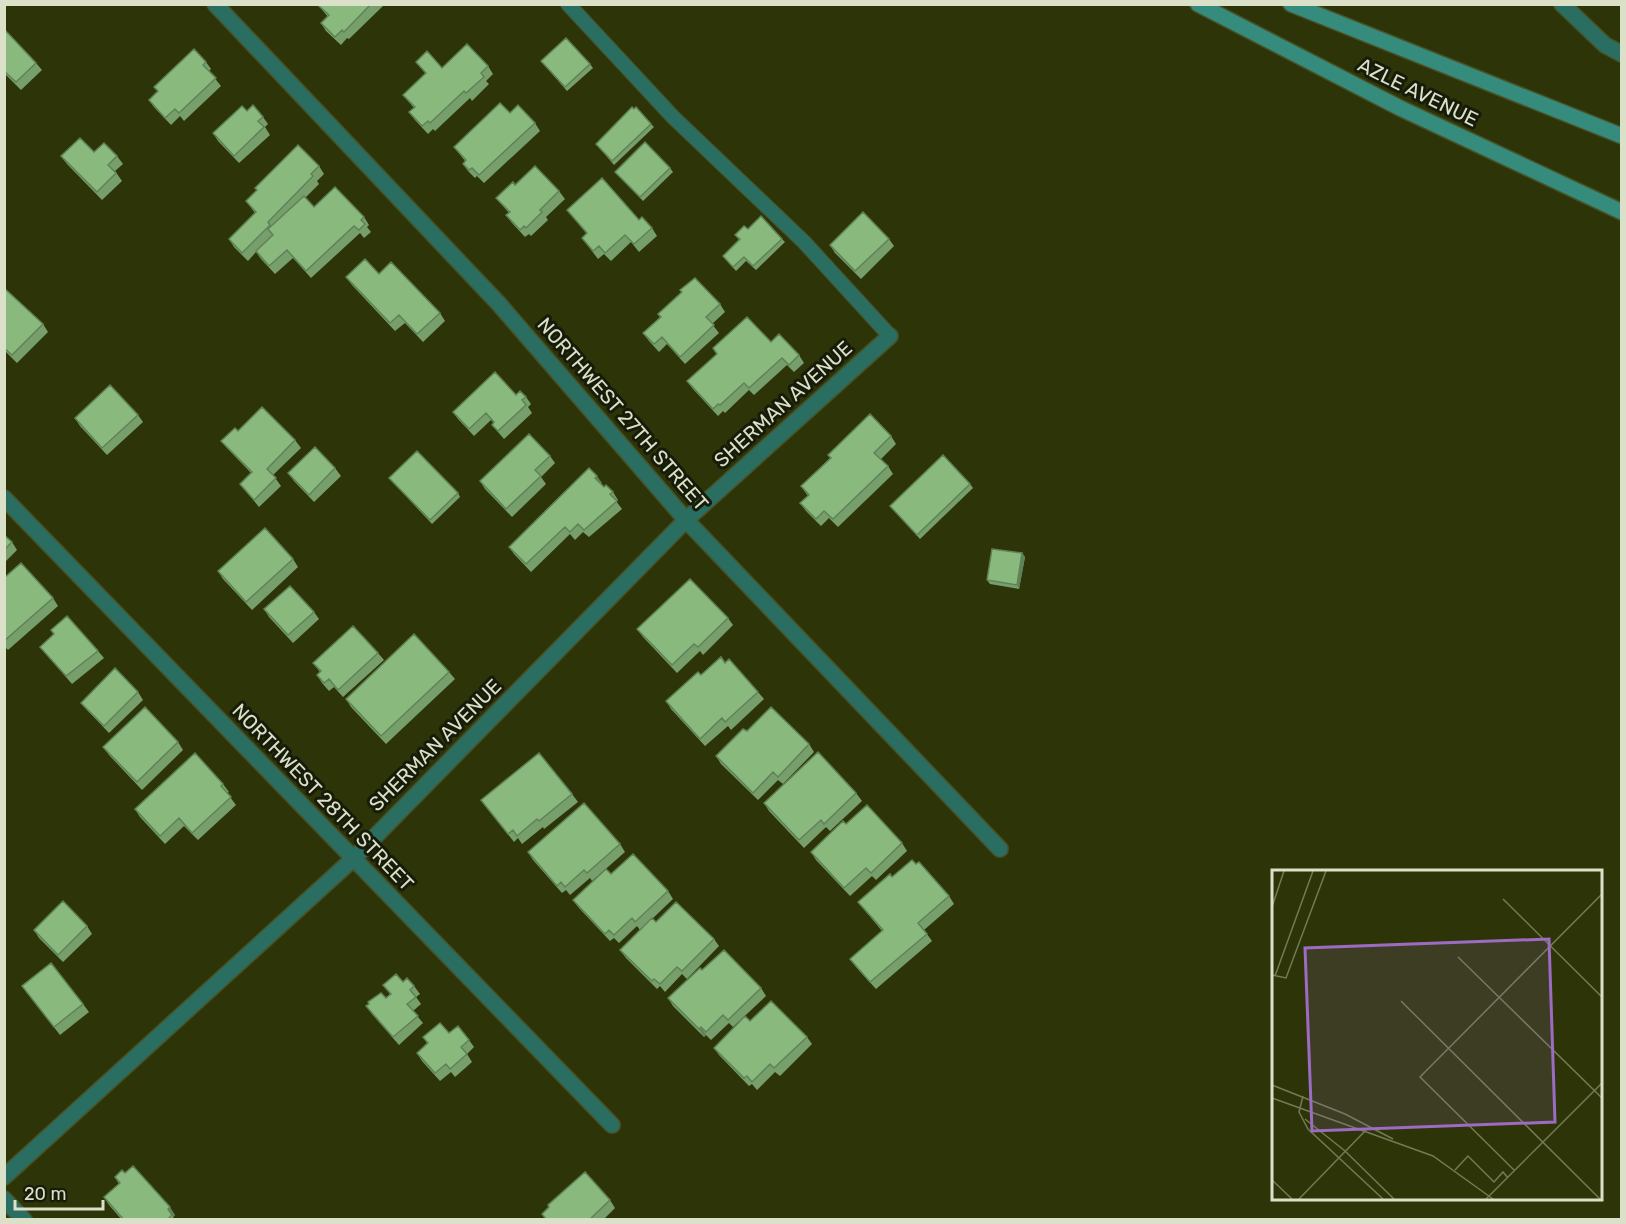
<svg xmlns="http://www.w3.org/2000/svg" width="1626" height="1224" viewBox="0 0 1626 1224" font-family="Rubik,sans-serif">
	<rect width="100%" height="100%" fill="#2d3508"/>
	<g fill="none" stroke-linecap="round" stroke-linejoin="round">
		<g stroke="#495127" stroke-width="16">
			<path id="lane" d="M568,4L673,117L804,242L890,336"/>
		</g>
		<g stroke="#495127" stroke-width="18">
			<path id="street" d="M215,4L499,304L686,520L1000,849
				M1562,4L1605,45L1622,54
				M4,498L612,1125
				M4,1177L353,859L686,520L890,336
				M4,1199L24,1220"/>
		</g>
		<g stroke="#495127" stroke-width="18">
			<path id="secondary" d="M1198,4L1400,108L1622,212
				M1291,4L1622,136"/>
		</g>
		<use href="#lane" stroke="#2a6e62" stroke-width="14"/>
		<use href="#street" stroke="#2a6e62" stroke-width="15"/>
		<use href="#secondary" stroke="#358c7d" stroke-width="15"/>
	</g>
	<path fill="#769f6c" d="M320,4H384V5L349,39L347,38L341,45L326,31L321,23L328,17L319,6Z
		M4,29L36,63L42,70L21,90L4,73Z
		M541,61L590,64L593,68L567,91Z
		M206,62L211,69L209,71L221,86L184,121L180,116L171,125L154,107L149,100L158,92L154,87Z
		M416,62L442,68L488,66L493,74L486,81L489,84L472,101L470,98L435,131L433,129L428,134L415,120L409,112L414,108L403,95L426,74Z
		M247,111L263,117L268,124L265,127L270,135L239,163L218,141L213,133Z
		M510,113L535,123L540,131L484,183L477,176L475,178L468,171L463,164L465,161L454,147Z
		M651,124L654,127L614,165L596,144Z
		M94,152L117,156L123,164L115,171L122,181L102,200L67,164L61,156Z
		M319,166L324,174L317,181L319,184L305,198L314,207L364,217L369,225L367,227L371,232L364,238L360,233L311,278L293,258L275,274L261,259L256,252L248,261L234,247L229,239L255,213L246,201Z
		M670,168L673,172L643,201L615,172Z
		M515,185L559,191L565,199L546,217L548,220L531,236L529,234L525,237L512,223L506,215L509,213L496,198Z
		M567,210L639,220L652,228L657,236L639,252L631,242L611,261L604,254L598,259L582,238L587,234Z
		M748,229L782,239L785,242L756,270L746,261L736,271L723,256L739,240L735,235Z
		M889,239L894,246L861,279L835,253L830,245Z
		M379,274L440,313L445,321L423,342L405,323L395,331L352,285L346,277Z
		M4,288L43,324L48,332L17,363L4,350Z
		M720,304L725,312L712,324L719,333L685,364L667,344L659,352L649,341L643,333L660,317L658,314Z
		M771,342L799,355L804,363L794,372L787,365L754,395L749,390L725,413L723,411L718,416L693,389L687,381Z
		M516,395L526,397L531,404L528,407L532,413L504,439L492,425L494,423L491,420L474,436L458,419L453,412Z
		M138,415L143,422L107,455L80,426L75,418Z
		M238,431L295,440L301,448L273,475L281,486L259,507L240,484L251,473L227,448L221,441Z
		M891,436L896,444L881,459L888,466L893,474L838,527L829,518L821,526L806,511L800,503L808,496L801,486L830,458L828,455Z
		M550,456L555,463L541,477L546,484L512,517L485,489L480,481Z
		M335,468L341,476L314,502L294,481L288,473Z
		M389,478L458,493L460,497L432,524Z
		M602,483L601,485L604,487L613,492L618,500L616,501L622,509L589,537L583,532L575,540L570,534L531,572L514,554L509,547Z
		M970,484L973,488L920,539L890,506Z
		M4,535L12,542L17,550L4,563Z
		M1022,553L1025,557L1019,589L990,584L987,580Z
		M293,559L298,567L252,610L223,579L218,571Z
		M4,578L53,598L58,606L8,650L4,646Z
		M264,609L314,612L319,619L293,643L269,617Z
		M728,618L733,625L703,655L700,651L677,673L643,637L637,629Z
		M54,635L98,651L104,658L72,684L46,654L40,647Z
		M378,653L384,660L343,697L334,687L329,691L322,683L317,675L320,672L313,663Z
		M725,663L758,692L764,699L731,730L728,726L705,746L671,709L666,701L701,675Z
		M449,672L455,679L386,744L351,707L346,699Z
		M138,692L143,700L109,733L87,710L81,703Z
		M747,731L809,744L814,752L783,784L778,780L758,800L721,764L716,756Z
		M178,742L183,750L142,790L109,755L103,747Z
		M223,784L229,792L227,793L236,805L198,840L184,826L165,844L140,817L135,809Z
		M856,793L862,801L830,831L826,827L804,848L769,811L764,803Z
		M572,794L578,802L544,829L543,827L522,844L518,838L514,842L481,800Z
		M902,843L907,851L876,880L872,876L850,896L816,860L811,852Z
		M620,844L625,852L592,881L590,878L570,895L566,890L562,893L533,860L528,852Z
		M916,864L949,896L954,904L924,930L932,941L876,989L856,967L850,959L882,931L858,902L892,877Z
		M611,874L668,891L673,899L652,919L656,922L714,939L719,946L687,979L682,974L665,992L660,986L657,989L626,958L620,950L640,930L637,926L619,943L614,938L610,941L579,908L573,900Z
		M87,926L92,934L63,962L39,938L34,930Z
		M702,970L761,988L766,996L733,1027L729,1023L711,1040L706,1035L704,1037L673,1006L668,998Z
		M403,982L414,986L420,994L416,997L421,1004L413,1011L423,1023L399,1045L372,1014L366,1006L386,998L390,994L383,985Z
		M22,986L83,1004L89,1012L60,1035Z
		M750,1021L807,1037L812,1044L780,1076L775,1072L757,1090L752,1084L749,1086L719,1055L714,1048Z
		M449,1033L469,1040L474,1047L467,1054L472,1062L455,1077L451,1072L440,1081L422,1061L417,1053L427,1043L423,1037Z
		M115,1177L175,1215L173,1217L175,1220H122L109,1205L104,1197L119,1184Z
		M610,1200L615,1208L603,1220H546L542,1214L549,1207Z"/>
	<path fill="#608258" d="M597,476L602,483L600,486L595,478Z
		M1022,553L1025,557L1019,589L1017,585Z
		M701,1027L706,1035L704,1037L699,1029Z
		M170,1207L175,1215L173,1217L168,1209Z"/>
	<path fill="#89b97d" stroke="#608258" stroke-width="1.5" d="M320,4H371L344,32L342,30L335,37L321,23L329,15L319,6Z
		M4,29L36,63L16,82L4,71Z
		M566,38L590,64L565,87L541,61Z
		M467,44L488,66L481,73L484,77L466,93L464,91L430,123L428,121L422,126L409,112L415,107L403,95L426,73L416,62L427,51L442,68Z
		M194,49L206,62L203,65L216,78L179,113L175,109L165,118L149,100L158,91L154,87Z
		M500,103L510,113L518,105L535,123L479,175L472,168L469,170L463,164L466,160L454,147Z
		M253,105L263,117L258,121L264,127L234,156L213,133L242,106L247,111Z
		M632,107L634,109L636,107L651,124L612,161L596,144Z
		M80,138L94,152L104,143L117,156L108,165L116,173L97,192L61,156Z
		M645,142L670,168L640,197L615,172Z
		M298,145L319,166L311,174L313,176L268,222L270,225L242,253L229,239L256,212L246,201L257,190L255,188Z
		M535,166L559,191L540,210L542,212L526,228L524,226L520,230L506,215L510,212L496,198L513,182L515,185Z
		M602,178L639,220L642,217L652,228L634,244L625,235L605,253L599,246L593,251L582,238L587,233L567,210Z
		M335,187L364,217L361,220L365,224L359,230L354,226L306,271L287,250L269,266L256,251L273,235L268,229L304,196L314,207Z
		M863,212L889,239L855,271L830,245Z
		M761,216L782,239L753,266L744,257L733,267L723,256L740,239L735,235L744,226L748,229Z
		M365,259L379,274L391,262L440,313L417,334L399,315L390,323L346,277Z
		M695,278L720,304L706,317L714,325L680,357L662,337L654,344L643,333L661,317L658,314L682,292L680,290Z
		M4,288L43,324L12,355L4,348Z
		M747,317L771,342L779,334L799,355L789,365L782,358L749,388L744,383L720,405L718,404L713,409L687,381L717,354L713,348Z
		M495,372L516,395L520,391L526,397L522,400L526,405L498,431L492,425L494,422L486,413L469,429L453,412Z
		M110,385L138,415L102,448L75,418Z
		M262,407L295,440L267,469L276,478L254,500L240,484L252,472L221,441L235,428L238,431Z
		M870,414L891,436L874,453L888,466L833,519L824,511L816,519L800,503L809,495L801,486L831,458L828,455Z
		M529,434L550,456L535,470L541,476L506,509L480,481Z
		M315,447L335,468L309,495L288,473Z
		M417,451L458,493L430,520L389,478Z
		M943,455L970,484L917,535L890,506Z
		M589,468L597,476L595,478L604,487L606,485L613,492L610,494L617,501L584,530L578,524L570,532L565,527L526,564L509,547Z
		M265,528L293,559L246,602L218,571Z
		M4,535L12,542L4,550Z
		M992,549L1022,553L1017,585L987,580Z
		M21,563L53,598L4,641V578Z
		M690,579L728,618L698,647L694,644L672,665L637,629Z
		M290,586L314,612L288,635L264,609Z
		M67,616L98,651L66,676L40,647L54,634L51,630Z
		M353,626L378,653L338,690L329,679L324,683L317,675L321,671L313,663Z
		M414,634L449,672L381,736L346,699Z
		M721,657L725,663L729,659L758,692L725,722L722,718L700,739L666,701L698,672L701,675Z
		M115,668L138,692L104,726L81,703Z
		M145,707L178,742L137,782L103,747Z
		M771,707L809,744L778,777L773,772L753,793L716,756L743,729L747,731Z
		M818,752L856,793L824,824L821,820L799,840L764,803Z
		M195,753L223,784L221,786L231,797L192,833L179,818L160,836L135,809Z
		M539,753L572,794L539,821L537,819L517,836L513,830L508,834L481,800Z
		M584,803L620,844L587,873L584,870L565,887L561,882L557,886L528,852Z
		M867,805L902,843L871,873L866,868L844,888L811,852L843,821L846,824Z
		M633,854L668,891L635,922L632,918L614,935L609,930L605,934L573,900L606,869L611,874Z
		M912,860L916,864L919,862L949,896L918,923L927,934L870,982L850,959L883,930L858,902L890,874L892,877Z
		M63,901L87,926L58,955L34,930Z
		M676,902L714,939L682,971L677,967L660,984L654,979L652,981L620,950L652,918L656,922Z
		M724,950L761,988L728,1020L723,1015L706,1032L701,1027L699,1029L668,998L700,968L702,970Z
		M51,963L83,1004L54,1027L22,986Z
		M396,974L403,982L407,978L414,986L410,990L416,997L407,1004L418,1016L393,1037L366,1006L369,1004L368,1002L381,993L386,998L391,994L383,985Z
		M771,1001L807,1037L774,1068L770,1064L752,1082L747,1076L744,1078L714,1048L745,1016L750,1021Z
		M440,1023L449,1033L458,1026L469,1040L461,1047L467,1054L450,1069L446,1064L435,1073L417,1053L428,1043L423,1037Z
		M133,1166L170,1207L168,1209L172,1215L167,1220H124L104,1197L120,1183L115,1177L122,1170L125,1173Z
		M585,1172L610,1200L589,1220H547L542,1214L549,1207L548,1205Z"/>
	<g text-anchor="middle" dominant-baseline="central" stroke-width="6" stroke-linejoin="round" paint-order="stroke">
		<g font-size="20" fill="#dbe1c9" stroke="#171b09">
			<text transform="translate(1418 92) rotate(26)">AZLE AVENUE</text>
			<text transform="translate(783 404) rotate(-42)">SHERMAN AVENUE</text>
			<text transform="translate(623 414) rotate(49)">NORTHWEST 27TH STREET</text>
			<text transform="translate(435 745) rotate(-45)">SHERMAN AVENUE</text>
			<text transform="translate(323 797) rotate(46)">NORTHWEST 28TH STREET</text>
		</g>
	</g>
	<g transform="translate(1272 870)">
		<rect width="330" height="330" fill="#2d3508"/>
		<path fill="none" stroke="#737a55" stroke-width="1.5" d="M231,29L330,127M0,37L12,1M186,87L330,228M0,105L14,108L54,1M3,106L41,1M129,131L328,329M0,215L73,244L121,269M31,226L27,242L36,259L111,329M0,228L161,286L221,329M33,249L73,281L122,329M183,300L196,286L222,312L231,302L236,308M243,301L148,207L330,24M0,310L20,329M27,329L94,260M214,329L330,213"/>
		<path fill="#9d6bc2" fill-opacity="0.15" stroke="#9d6bc2" stroke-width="3" d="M277,69L283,252L40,261L33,78Z"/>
		<rect width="330" height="330" fill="none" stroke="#dbe1c9" stroke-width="3"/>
	</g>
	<rect width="1626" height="1224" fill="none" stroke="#dbe1c9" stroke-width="12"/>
	<path d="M15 1200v9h88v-9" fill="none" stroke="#dbe1c9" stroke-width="3"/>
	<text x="24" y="1200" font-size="18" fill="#dbe1c9" stroke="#171b09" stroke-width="4.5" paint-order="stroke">20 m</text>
</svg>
